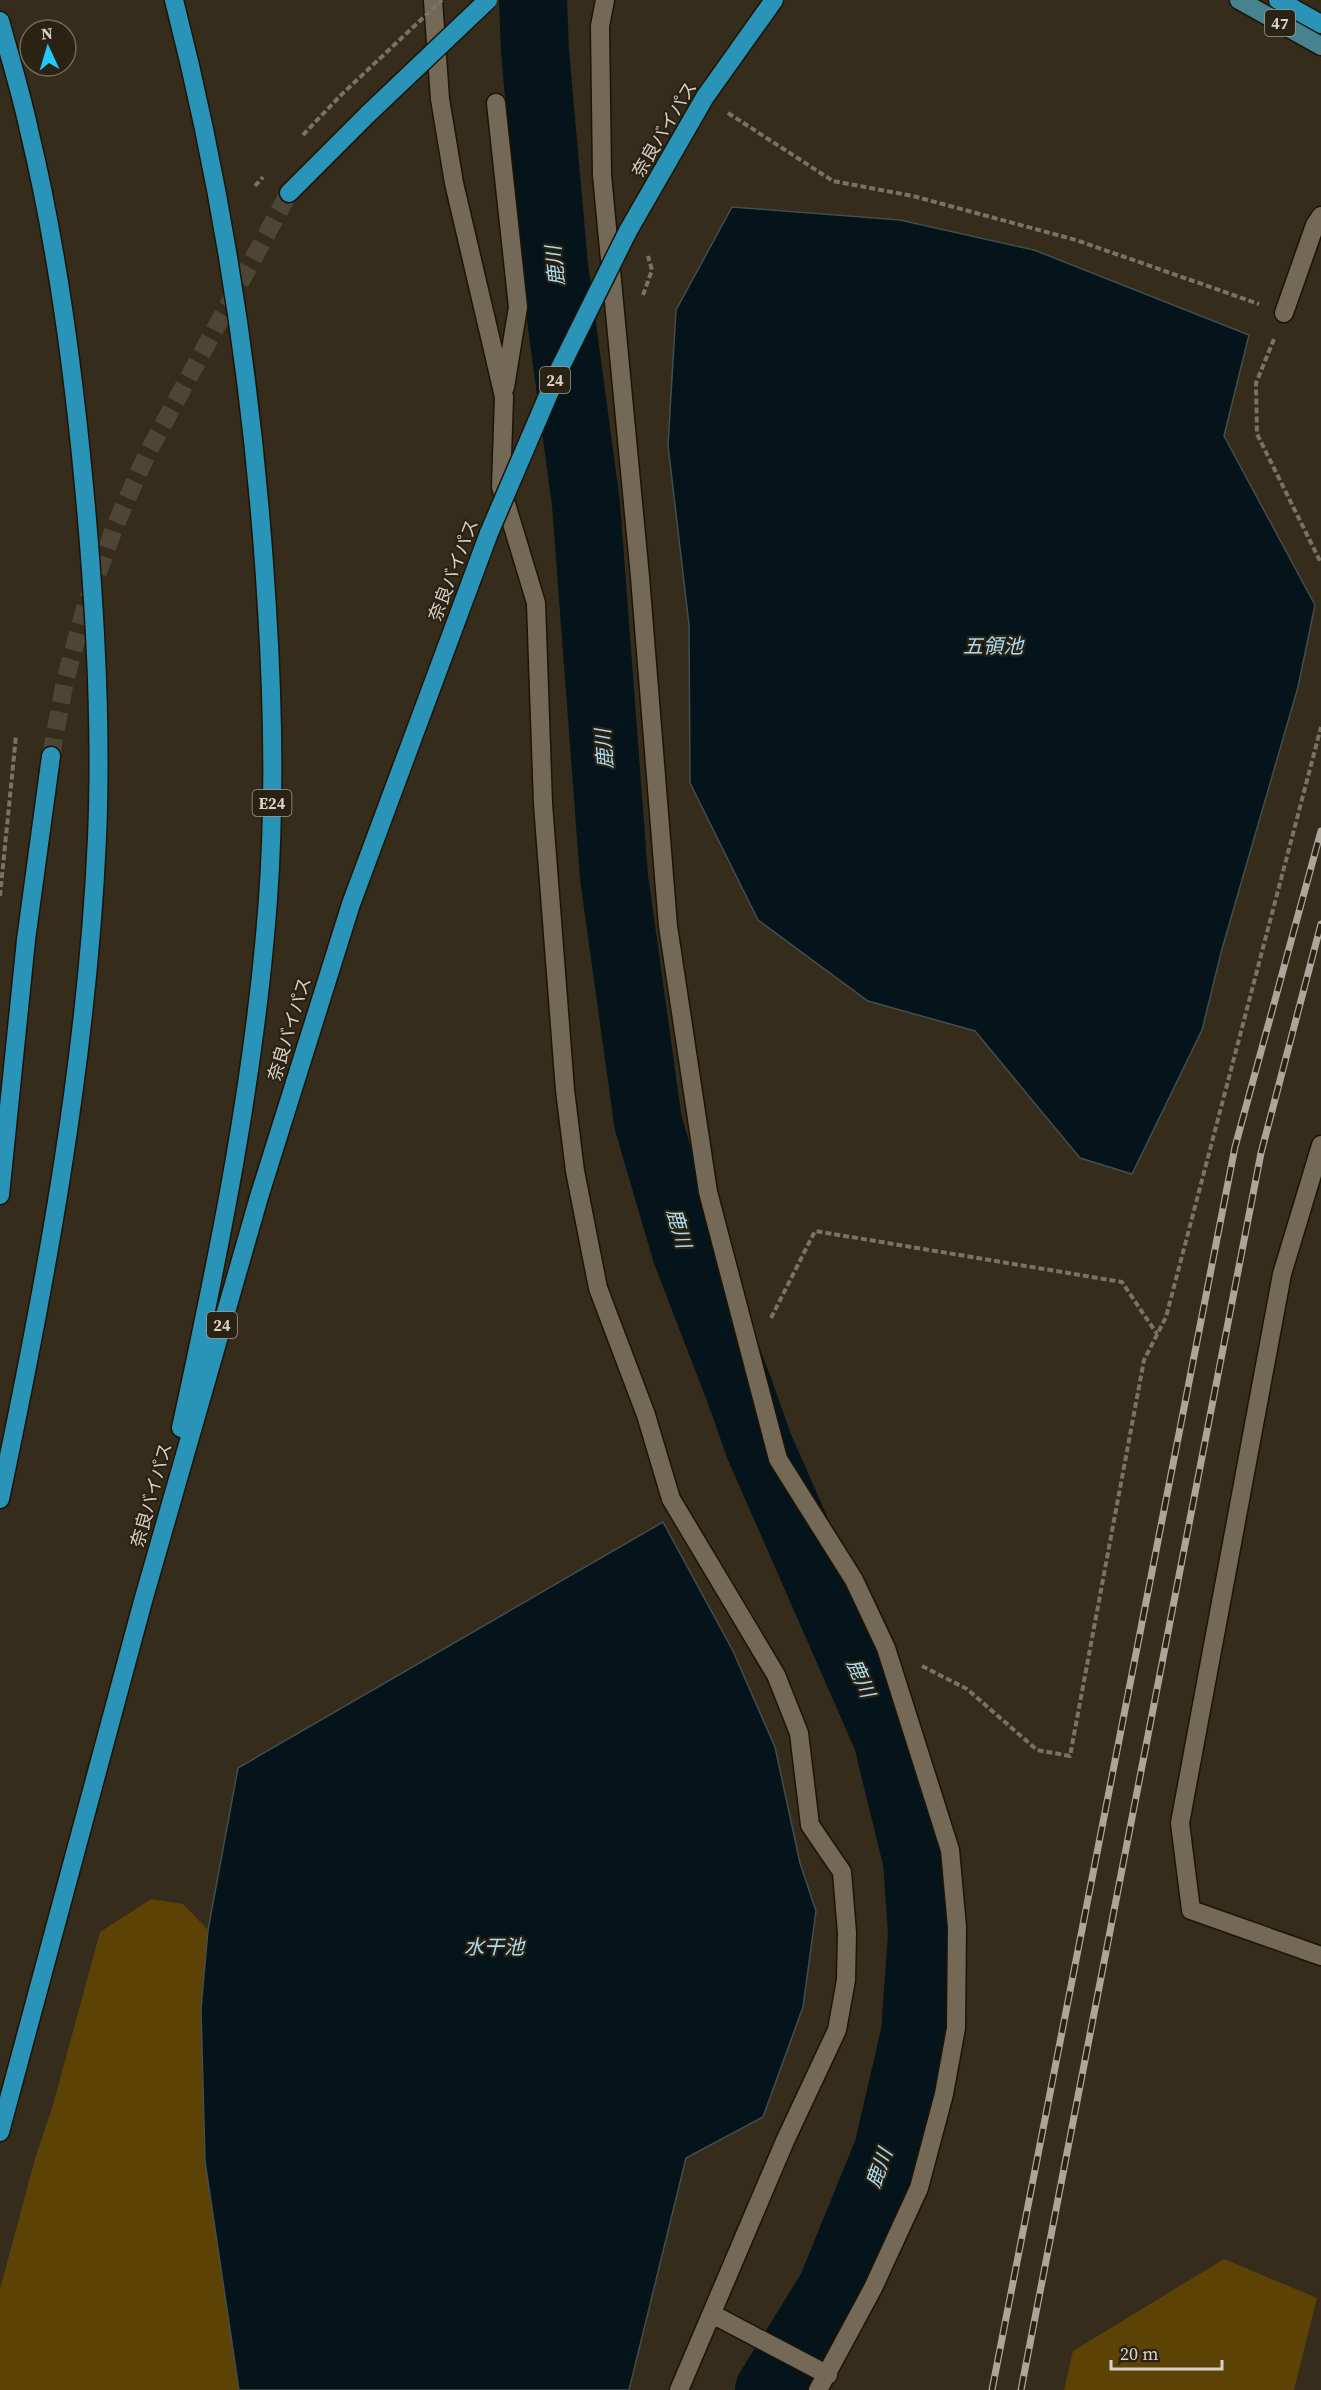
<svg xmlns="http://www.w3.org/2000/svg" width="1321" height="2390" viewBox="0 0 1321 2390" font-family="'Source Serif 4','Noto Sans JP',serif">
	<rect width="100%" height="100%" fill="#352c1b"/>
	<path fill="#5c4205" d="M151,1899L183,1904L208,1930L201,2009L205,2161L239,2390H0V2289L35,2159L53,2105L100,1932Z
		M1224,2259L1317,2298L1294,2390H1064L1073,2351Z"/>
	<path fill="#05141a" stroke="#444d4e" stroke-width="1.5" d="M506,0H549L553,45L561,82L554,266L510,49Z
		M732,207L900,220L1034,250L1249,335L1224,436L1315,605L1298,687L1222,949L1202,1030L1132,1174L1080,1158L975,1031L868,1001L758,920L690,783L689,625L668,445L676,310Z
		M663,1522L733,1651L775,1747L800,1863L816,1911L803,2007L763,2117L686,2158L629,2390H239L205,2161L201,2009L208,1930L238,1768Z"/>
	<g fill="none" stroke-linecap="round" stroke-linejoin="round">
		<path stroke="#05141a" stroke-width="68" d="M533,0L535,51L554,266L586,504L614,877L648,1122L686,1252L740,1392L759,1446L887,1738L917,1861L922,1934L915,2033L888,2150L831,2290L769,2390"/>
		<path stroke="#4d4535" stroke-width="18" stroke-dasharray="18 9" stroke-linecap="butt" d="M51,756L65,681L85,608L115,526L147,454L289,193"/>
		<g stroke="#1c1405" stroke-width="21">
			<path id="minor" d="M433,0L440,99L454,183L504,397L501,487L536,603L543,804L565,1090L575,1171L598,1288L646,1415L671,1499L776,1675L799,1733L810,1825L842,1872L847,1933L846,1980L837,2030L785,2141L679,2390
				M605,0L600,26L602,175L640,577L668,926L708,1192L778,1459L854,1580L886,1648L950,1850L957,1927L956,2028L944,2094L919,2188L873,2288L818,2390
				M496,103L518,307L505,387
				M1284,313L1315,225L1321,216
				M1321,1145L1282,1274L1180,1823L1191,1910L1321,1956
				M712,2314L828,2375"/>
		</g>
		<g stroke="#1c1405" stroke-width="21">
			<path id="major" d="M1239,0L1321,46"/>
		</g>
		<g stroke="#1c1405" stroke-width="21">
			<path id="highway" d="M174,0C225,199 255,404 267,609C273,705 275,802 268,899C255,1078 219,1253 181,1428
				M1278,0L1321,24
				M0,21C10,57 21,93 29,130C57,246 73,367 84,486C95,603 102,721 97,838C87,1061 46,1281 0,1499
				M289,193L368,114
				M628,231L705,97L774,0
				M0,1195L26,940L51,756
				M0,2132L143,1601L259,1197L351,904L489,533"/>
		</g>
		<path stroke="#7a7264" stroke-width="4" stroke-dasharray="6 3" stroke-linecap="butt" d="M728,113L833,181L913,196L1076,240L1259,304
			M303,135L340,96
			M255,186L263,177
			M643,295L652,270L648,256
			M1274,339L1256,383L1257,434L1321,563
			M0,896L16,736
			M771,1318L815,1231L1122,1282L1157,1334
			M922,1666L967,1689L1037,1750L1070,1756L1144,1360L1166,1317L1321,727"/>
		<use href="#minor" stroke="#746957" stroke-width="18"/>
		<use href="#major" stroke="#478291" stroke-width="18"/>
		<use href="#highway" stroke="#2993b8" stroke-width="18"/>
		<g stroke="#aca599" stroke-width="7">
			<path id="rail" d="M992,2390L1235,1147L1321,831
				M1021,2390L1261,1153L1321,924"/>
		</g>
		<use href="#rail" stroke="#2a2212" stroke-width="4.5" stroke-dasharray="14" stroke-linecap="butt"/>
		<g stroke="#1c1405" stroke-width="21" stroke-linecap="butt">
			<path id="highway-bridge" d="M368,114L488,0
				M489,533L559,370L628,231"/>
		</g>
		<path stroke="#7a7264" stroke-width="4" stroke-dasharray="6 3" stroke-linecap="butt" d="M340,96L442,0"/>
		<use href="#highway-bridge" stroke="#2993b8" stroke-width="18"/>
	</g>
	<g text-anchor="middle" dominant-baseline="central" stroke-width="4.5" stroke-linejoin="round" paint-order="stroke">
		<g fill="#2a2212" stroke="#a39c91" stroke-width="1.5">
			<rect x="1265" y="10" width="30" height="26" rx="4.5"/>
			<rect x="540" y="367" width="30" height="26" rx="4.5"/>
			<rect x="252.5" y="790" width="39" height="26" rx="4.5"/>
			<rect x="207" y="1312" width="30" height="26" rx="4.5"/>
		</g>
		<g font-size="16" font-weight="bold" fill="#d7d1c7">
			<text x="1280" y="23">47</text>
			<text x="555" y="380">24</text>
			<text x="272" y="803">E24</text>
			<text x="222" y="1325">24</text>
		</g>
		<g font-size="18" fill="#d7d1c7" stroke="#2a2212">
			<text transform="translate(664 129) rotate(-59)">奈良バイパス</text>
			<text transform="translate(453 570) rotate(-69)">奈良バイパス</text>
			<text transform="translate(289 1029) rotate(-73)">奈良バイパス</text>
			<text transform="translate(151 1495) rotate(-74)">奈良バイパス</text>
		</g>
		<g font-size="20" font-style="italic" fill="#aaddf3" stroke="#2a2212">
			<text transform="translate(555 266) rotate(-96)">鹿川</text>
			<text x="993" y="646">五領池</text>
			<text transform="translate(604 749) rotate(-94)">鹿川</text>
			<text transform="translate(679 1228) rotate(74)">鹿川</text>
			<text transform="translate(861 1678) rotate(66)">鹿川</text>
			<text x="494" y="1947">水干池</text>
			<text transform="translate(879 2168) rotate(-70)">鹿川</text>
		</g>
	</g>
	<g transform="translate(48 48) rotate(356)"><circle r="28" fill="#2a2212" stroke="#6f685a" stroke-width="1.5"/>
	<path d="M0-4.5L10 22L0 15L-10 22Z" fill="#21c9fd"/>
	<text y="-9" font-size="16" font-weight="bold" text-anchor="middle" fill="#d7d1c7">N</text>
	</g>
	<path d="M1111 2360v9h111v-9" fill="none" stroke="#d7d1c7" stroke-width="3"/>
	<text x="1120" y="2360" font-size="18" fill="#d7d1c7" stroke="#2a2212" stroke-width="4.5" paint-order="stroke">20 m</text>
</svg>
